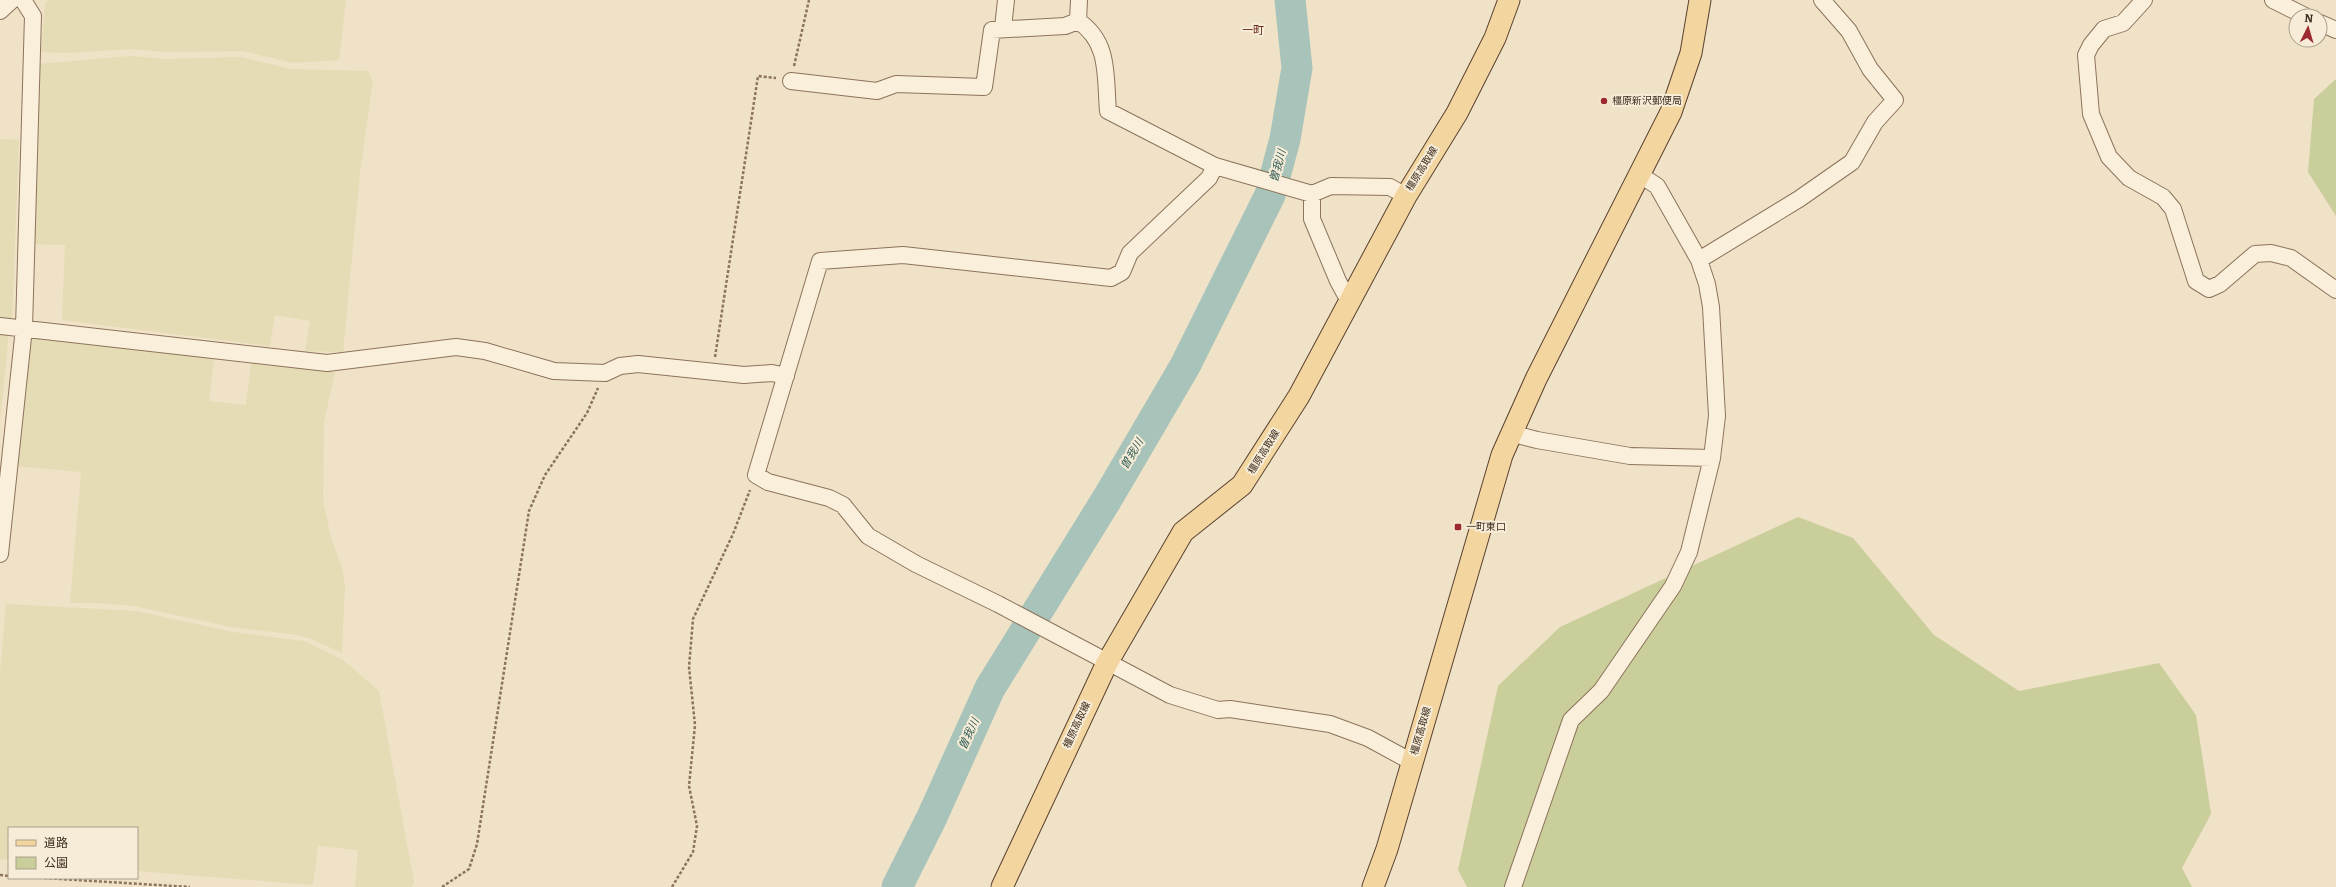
<svg xmlns="http://www.w3.org/2000/svg" width="2336" height="887" viewBox="0 0 2336 887" font-family="Bitter,'Noto Sans JP',serif">
	<rect width="100%" height="100%" fill="#efe2c7"/>
	<path fill="#e5dbb4" d="M49,0H346L339,60L293,63L243,51L164,52L132,49L67,53L41,52L45,4Z
		M131,56L167,59L241,57L290,69L368,71L373,81L372,86L360,173L343,352L305,351L310,321L275,315L270,346L62,320L65,245L32,244L38,64Z
		M0,139L19,140L12,321L0,319Z
		M0,331L9,332L0,421Z
		M36,336L214,358L209,401L246,405L251,362L335,372L324,422L323,500L331,538L342,568L345,586L342,653L312,639L297,635L231,627L134,606L100,603H70L81,472L17,466L30,342Z
		M6,604L136,611L233,632L304,641L343,660L379,691L414,882L412,887H355L358,850L318,846L313,885L137,871V828H9V860L0,859V673Z"/>
	<path fill="#cace9a" d="M2336,79V216L2308,172L2314,99Z
		M1798,517L1853,538L1934,635L2019,691L2159,663L2196,715L2211,814L2182,868L2192,887H1467L1458,870L1498,686L1560,627Z"/>
	<g fill="none" stroke-linecap="round" stroke-linejoin="round">
		<path stroke="#a8c3ba" stroke-width="31" d="M897,887L932,817L990,688L1107,499L1185,366L1270,195L1285,139L1297,68L1290,0"/>
		<g stroke="#8c735b" stroke-width="18">
			<path id="minor" d="M1079,0L1078,21C1110,42 1105,76 1108,111L1215,166L1312,194L1331,186L1390,187L1406,196
				M2144,0L2123,23L2104,29L2091,45L2086,55L2091,114L2109,157L2129,178L2163,197L2173,209L2196,281L2209,289L2220,284L2255,254L2271,253L2291,258L2336,290
				M2273,0L2305,16
				M0,11L12,0
				M2320,23L2336,30
				M1003,28L1006,0
				M791,81L877,91L896,84L984,87L992,30L1065,26L1078,21
				M1215,166L1209,178L1130,253L1122,272L1111,278L903,255L820,261L756,475L768,482L829,498L843,505L868,536L916,564L998,604L1170,695L1218,710L1230,709L1330,724L1368,738L1412,762
				M1312,194V219L1338,281L1350,303
				M1699,260L1799,199L1852,162L1875,122L1895,100L1870,69L1849,31L1822,0
				M0,326L327,363L456,347L485,351L554,371L605,373L620,366L638,364L744,375L772,373L786,376
				M1510,433L1537,440L1630,456L1712,458
				M0,554L24,328L33,16L23,0
				M1513,887L1571,720L1601,691L1673,586L1689,552L1712,458L1717,416L1711,307L1707,284L1699,260L1657,186L1640,175"/>
		</g>
		<g stroke="#5a4130" stroke-width="23">
			<path id="major" d="M1002,887L1107,663L1183,532L1242,485L1299,396L1406,196L1457,113L1495,38L1509,0
				M1373,887L1387,849L1502,455L1536,379L1671,112L1691,53L1700,0"/>
		</g>
		<path stroke="#8c735b" stroke-width="2.5" stroke-dasharray="3 2" stroke-linecap="butt" d="M794,66L809,0
			M715,357L758,76L776,78
			M0,875L9,876
			M44,878L190,887
			M442,887L469,869L477,844L529,511L545,475L587,413L598,388
			M672,887L693,852L697,826L689,786L695,725L689,667L693,619L733,534L750,490"/>
		<use href="#minor" stroke="#faefdb" stroke-width="16"/>
		<use href="#major" stroke="#f2d59f" stroke-width="21"/>
	</g>
	<g fill="#9c2a30" stroke="#f7ecd7" stroke-width="1.5">
		<circle cx="1604" cy="101" r="4"/>
		<rect x="1454" y="523" width="8" height="8" rx="2"/>
	</g>
	<g text-anchor="middle" dominant-baseline="central" stroke-width="4" stroke-linejoin="round" paint-order="stroke">
		<g font-size="10" fill="#3c2c1f" stroke="#f7ecd7" text-anchor="start">
			<text x="1612" y="101">橿原新沢郵便局</text>
			<text x="1466" y="527">一町東口</text>
		</g>
		<g font-size="10" fill="#3c2c1f" stroke="#f7ecd7">
			<text transform="translate(1422 169) rotate(-58)">橿原高取線</text>
			<text transform="translate(1264 452) rotate(-58)">橿原高取線</text>
			<text transform="translate(1077 725) rotate(-65)">橿原高取線</text>
			<text transform="translate(1421 731) rotate(-74)">橿原高取線</text>
		</g>
		<g font-size="11" fill="#692b1e" stroke="#f7ecd7">
			<text x="1253" y="30">一町</text>
		</g>
		<g font-size="11" font-style="italic" fill="#2f5c57" stroke="#f7ecd7">
			<text transform="translate(1278 166) rotate(-75)">曽我川</text>
			<text transform="translate(1132 454) rotate(-59)">曽我川</text>
			<text transform="translate(969 734) rotate(-65)">曽我川</text>
		</g>
	</g>
	<rect x="8" y="827" width="130" height="52" fill="#f7ecd7" stroke="#ac9f8d"/>
	<rect x="16" y="840" width="20" height="6" fill="#f2d59f" stroke="#ac9f8d"/>
	<text x="44" y="847" font-size="12" fill="#3c2c1f">道路</text>
	<rect x="16" y="857" width="20" height="12" fill="#cace9a" stroke="#ac9f8d"/>
	<text x="44" y="867" font-size="12" fill="#3c2c1f">公園</text>
	<g transform="translate(2308 28) rotate(5)"><circle r="19" fill="#f7ecd7" stroke="#ac9f8d"/>
	<path d="M0-3L7 15L0 10L-7 15Z" fill="#9c2a30"/>
	<text y="-6" font-size="11" font-weight="bold" text-anchor="middle" fill="#3c2c1f">N</text>
	</g>
</svg>
